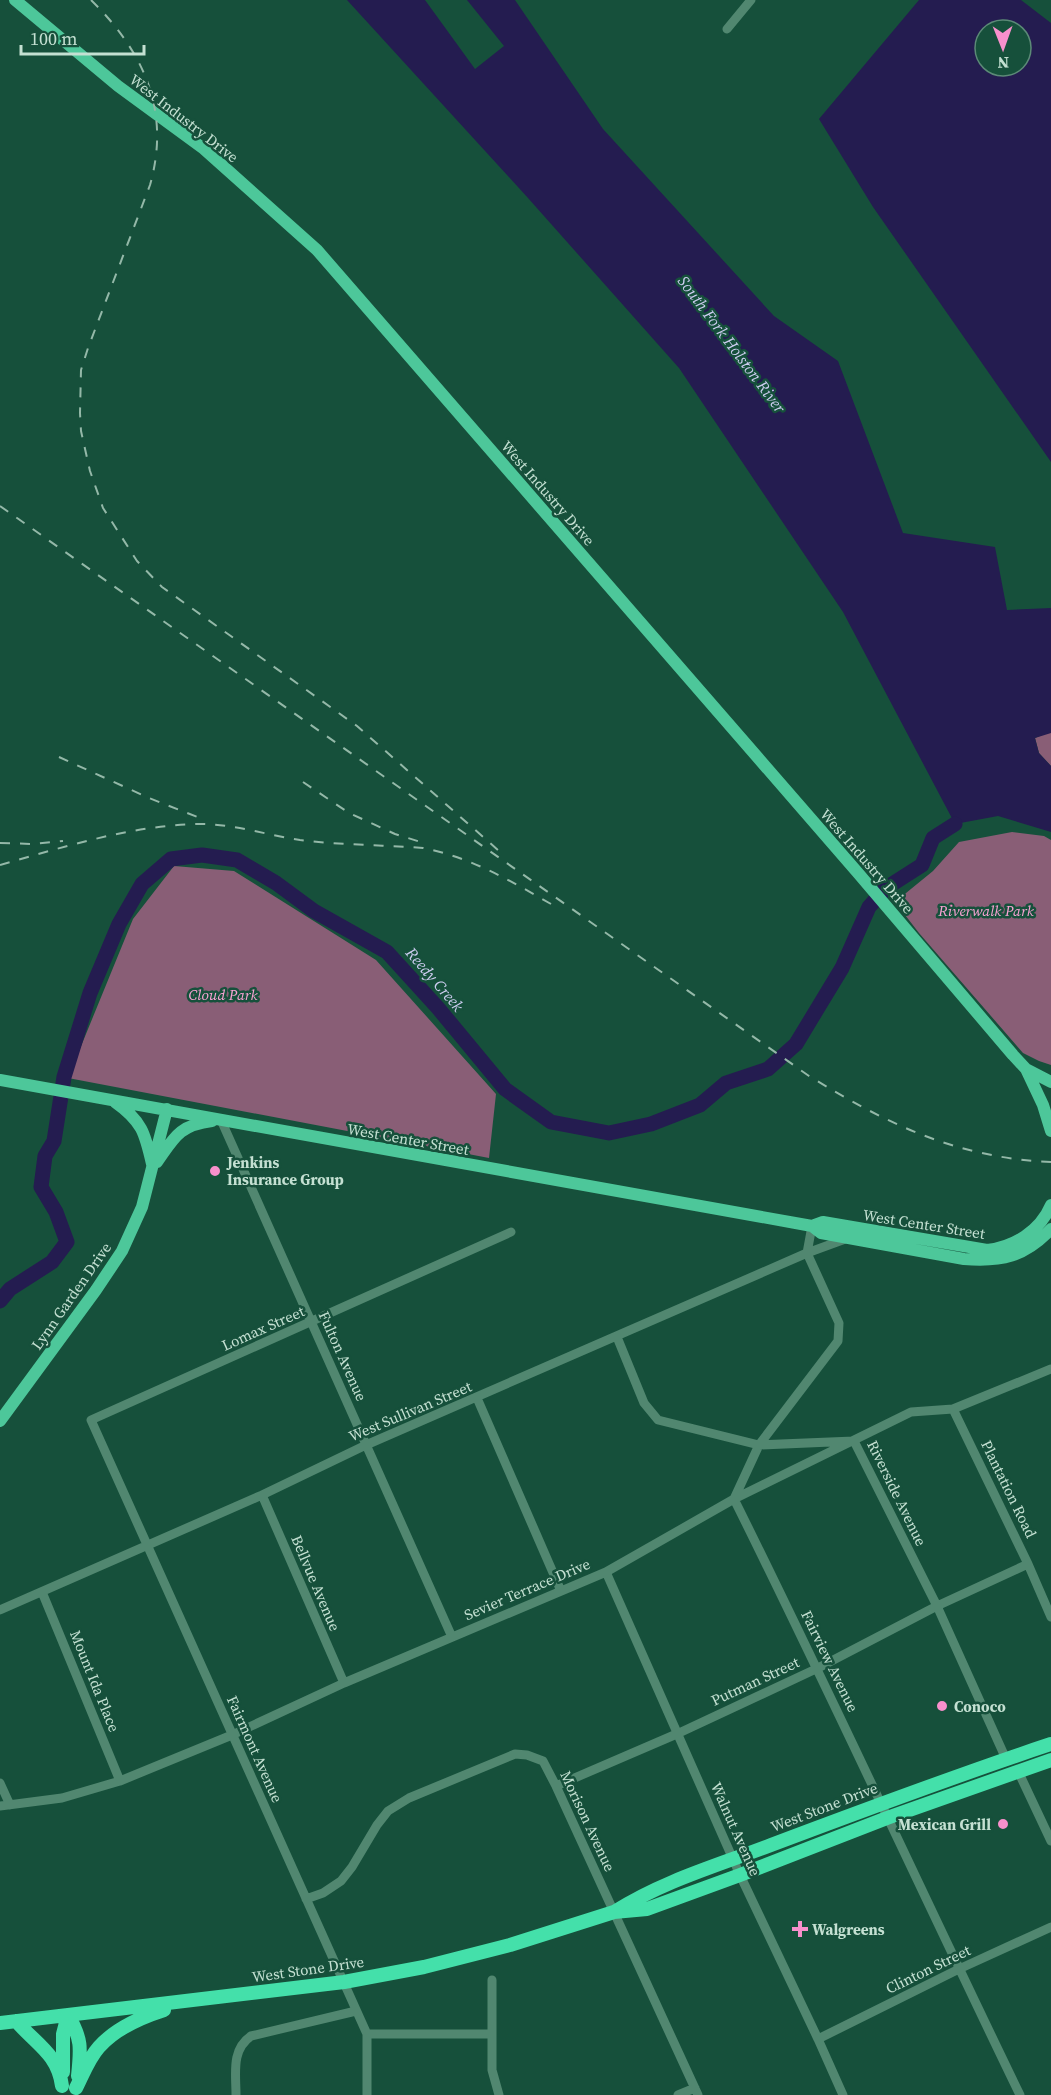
<svg xmlns="http://www.w3.org/2000/svg" width="1051" height="2095" viewBox="0 0 1051 2095" font-family="'Source Serif 4',serif">
	<rect width="100%" height="100%" fill="#16503b"/>
	<path fill="#895e76" d="M1047,733H1051V766L1039,753L1035,738Z
		M1012,832L1044,836L1051,840V1065L1039,1061L1023,1053L919,933L895,902L933,871L959,842Z
		M174,866L234,871L376,960L496,1094L489,1158L68,1078L133,919Z"/>
	<path fill="#241c50" fill-rule="evenodd" d="M347,0H425L475,69L504,46L467,0H515L603,129L774,316L838,361L903,533L995,547L1007,610L1051,608V733L1035,738L1039,753L1051,766V832L998,816L955,824L843,612L679,368L528,198Z
		M919,0H1021L1051,23V462L873,207L819,119ZM985,30H1021V66H985Z"/>
	<g fill="none" stroke-linecap="round" stroke-linejoin="round">
		<path stroke="#241c50" stroke-width="15" d="M0,1301L10,1289L52,1262L67,1242L56,1212L41,1187L45,1156L54,1141L64,1077L90,993L119,924L142,884L171,859L202,855L237,860L276,883L314,911L387,952L438,1008L505,1089L551,1122L609,1133L651,1124L700,1105L726,1083L768,1069L796,1044L842,968L869,907L886,888L922,865L933,838L955,824"/>
		<path stroke="#518770" stroke-width="9" d="M727,29L751,0
			M221,1120L452,1637
			M807,1253L839,1323L838,1341L759,1445L734,1499C832,1696 924,1897 1020,2095
			M807,1253L812,1226
			M617,1337L644,1403L658,1420L759,1445L854,1441L937,1606L1006,1759
			M477,1398L561,1591
			M953,1409L1028,1564L1051,1617
			M262,1495L344,1683
			M606,1572L740,1875L818,2039L843,2095
			M42,1592L120,1781
			M0,1610L262,1495L366,1445L807,1253L848,1238
			M1018,1771L1051,1841
			M0,1783L10,1805
			M556,1786L679,1733L818,1668L937,1606L1028,1564
			M0,1806L62,1798L120,1781L232,1735L344,1683L606,1572L734,1499L911,1412L953,1409L1051,1369
			M306,1899L323,1893L341,1881L352,1867L377,1825L388,1811L409,1798L515,1754L527,1755L543,1761L556,1786L698,2095
			M492,1980V2070L499,2095
			M367,2034H492
			M818,2039L959,1969L1051,1927
			M236,2095C236,2073 231,2050 251,2036L356,2011
			M367,2095V2034L91,1420L511,1232
			M678,2095L695,2088"/>
		<path stroke="#4dc79a" stroke-width="12" d="M15,0L118,86L204,149L317,250L858,873L1013,1055L1026,1069L1051,1082
			M1026,1069L1043,1105L1051,1131
			M0,1080L812,1226L821,1233L964,1259C1001,1262 1025,1257 1051,1229
			M115,1102C142,1121 145,1133 152,1164
			M157,1162C174,1138 179,1125 212,1121
			M812,1226L823,1222L987,1250C1014,1247 1040,1231 1051,1205
			M0,1421L96,1290L122,1251L142,1207L167,1109"/>
		<path stroke="#44e0aa" stroke-width="14" d="M616,1911C663,1881 719,1865 771,1845C864,1810 957,1775 1051,1744
			M68,2015C82,2039 81,2048 78,2076
			M16,2021C36,2044 58,2054 62,2086
			M0,2023L344,1982L424,1967L510,1945L614,1912L647,1909L740,1875L887,1818L1051,1760
			M63,2072V2034L68,2015
			M76,2088C83,2074 89,2058 99,2047C115,2029 142,2017 164,2010"/>
		<path stroke="#94b8a8" stroke-width="2" stroke-dasharray="10 10" stroke-linecap="butt" d="M91,0C144,52 171,111 150,185L88,348L81,370L80,413L81,431L90,471L103,508L137,561L162,587L357,726L498,850
			M0,506L809,1076C887,1124 957,1158 1051,1162
			M59,757L149,798L205,820
			M303,782L349,813L395,834L424,843
			M0,843L33,844L63,841
			M0,865C64,847 129,826 196,824C231,823 266,835 300,840C340,845 382,845 423,848C470,857 509,880 551,904"/>
	</g>
	<g fill="#f890cc" stroke="#16503b" stroke-width="2">
		<circle cx="215" cy="1171" r="6"/>
		<circle cx="942" cy="1706" r="6"/>
		<circle cx="1003" cy="1824" r="6"/>
		<path d="M797 1920h6v6h6v6h-6v6h-6v-6h-6v-6h6z"/>
	</g>
	<g text-anchor="middle" dominant-baseline="central" stroke-width="5" stroke-linejoin="round" paint-order="stroke">
		<g font-size="15" fill="#c4e0d2" stroke="#16503b">
			<text transform="translate(184 118) rotate(38)">West Industry Drive</text>
			<text transform="translate(548 493) rotate(49)">West Industry Drive</text>
			<text transform="translate(867 861) rotate(49)">West Industry Drive</text>
			<text transform="translate(408 1139) rotate(10)">West Center Street</text>
			<text transform="translate(924 1224) rotate(9)">West Center Street</text>
			<text transform="translate(71 1296) rotate(-55)">Lynn Garden Drive</text>
			<text transform="translate(263 1328) rotate(-24)">Lomax Street</text>
			<text transform="translate(343 1356) rotate(66)">Fulton Avenue</text>
			<text transform="translate(410 1411) rotate(-23)">West Sullivan Street</text>
			<text transform="translate(1009 1489) rotate(64)">Plantation Road</text>
			<text transform="translate(897 1493) rotate(64)">Riverside Avenue</text>
			<text transform="translate(316 1583) rotate(67)">Bellvue Avenue</text>
			<text transform="translate(527 1589) rotate(-23)">Sevier Terrace Drive</text>
			<text transform="translate(830 1661) rotate(64)">Fairview Avenue</text>
			<text transform="translate(95 1681) rotate(68)">Mount Ida Place</text>
			<text transform="translate(755 1681) rotate(-25)">Putman Street</text>
			<text transform="translate(255 1749) rotate(66)">Fairmont Avenue</text>
			<text transform="translate(824 1807) rotate(-21)">West Stone Drive</text>
			<text transform="translate(588 1821) rotate(65)">Morison Avenue</text>
			<text transform="translate(736 1829) rotate(66)">Walnut Avenue</text>
			<text transform="translate(308 1969) rotate(-8)">West Stone Drive</text>
			<text transform="translate(928 1969) rotate(-26)">Clinton Street</text>
		</g>
		<g font-size="15" font-style="italic" fill="#faa2d4" stroke="#16503b">
			<text x="986" y="910">Riverwalk Park</text>
			<text x="223" y="994">Cloud Park</text>
		</g>
		<g font-size="15" font-weight="bold" fill="#c4e0d2" stroke="#16503b" text-anchor="start">
			<text x="227" y="1162">Jenkins<tspan x="227" dy="17">Insurance Group</tspan></text>
			<text x="954" y="1706">Conoco</text>
			<text x="991" y="1824" text-anchor="end">Mexican Grill</text>
			<text x="812" y="1929">Walgreens</text>
		</g>
		<g font-size="16" font-style="italic" fill="#cdcdf0" stroke="#16503b">
			<text transform="translate(732 344) rotate(53)">South Fork Holston River</text>
			<text transform="translate(435 979) rotate(49)">Reedy Creek</text>
		</g>
	</g>
	<g transform="translate(1003 48) rotate(179)"><circle r="28" fill="#16503b" stroke="#5c8a77" stroke-width="1.5"/>
	<path d="M0-4.5L10 22L0 15L-10 22Z" fill="#f890cc"/>
	<text y="-9" font-size="16" font-weight="bold" text-anchor="middle" fill="#c4e0d2">N</text>
	</g>
	<path d="M21 45v9h123v-9" fill="none" stroke="#c4e0d2" stroke-width="3"/>
	<text x="30" y="45" font-size="18" fill="#c4e0d2" stroke="#16503b" stroke-width="4.5" paint-order="stroke">100 m</text>
</svg>
